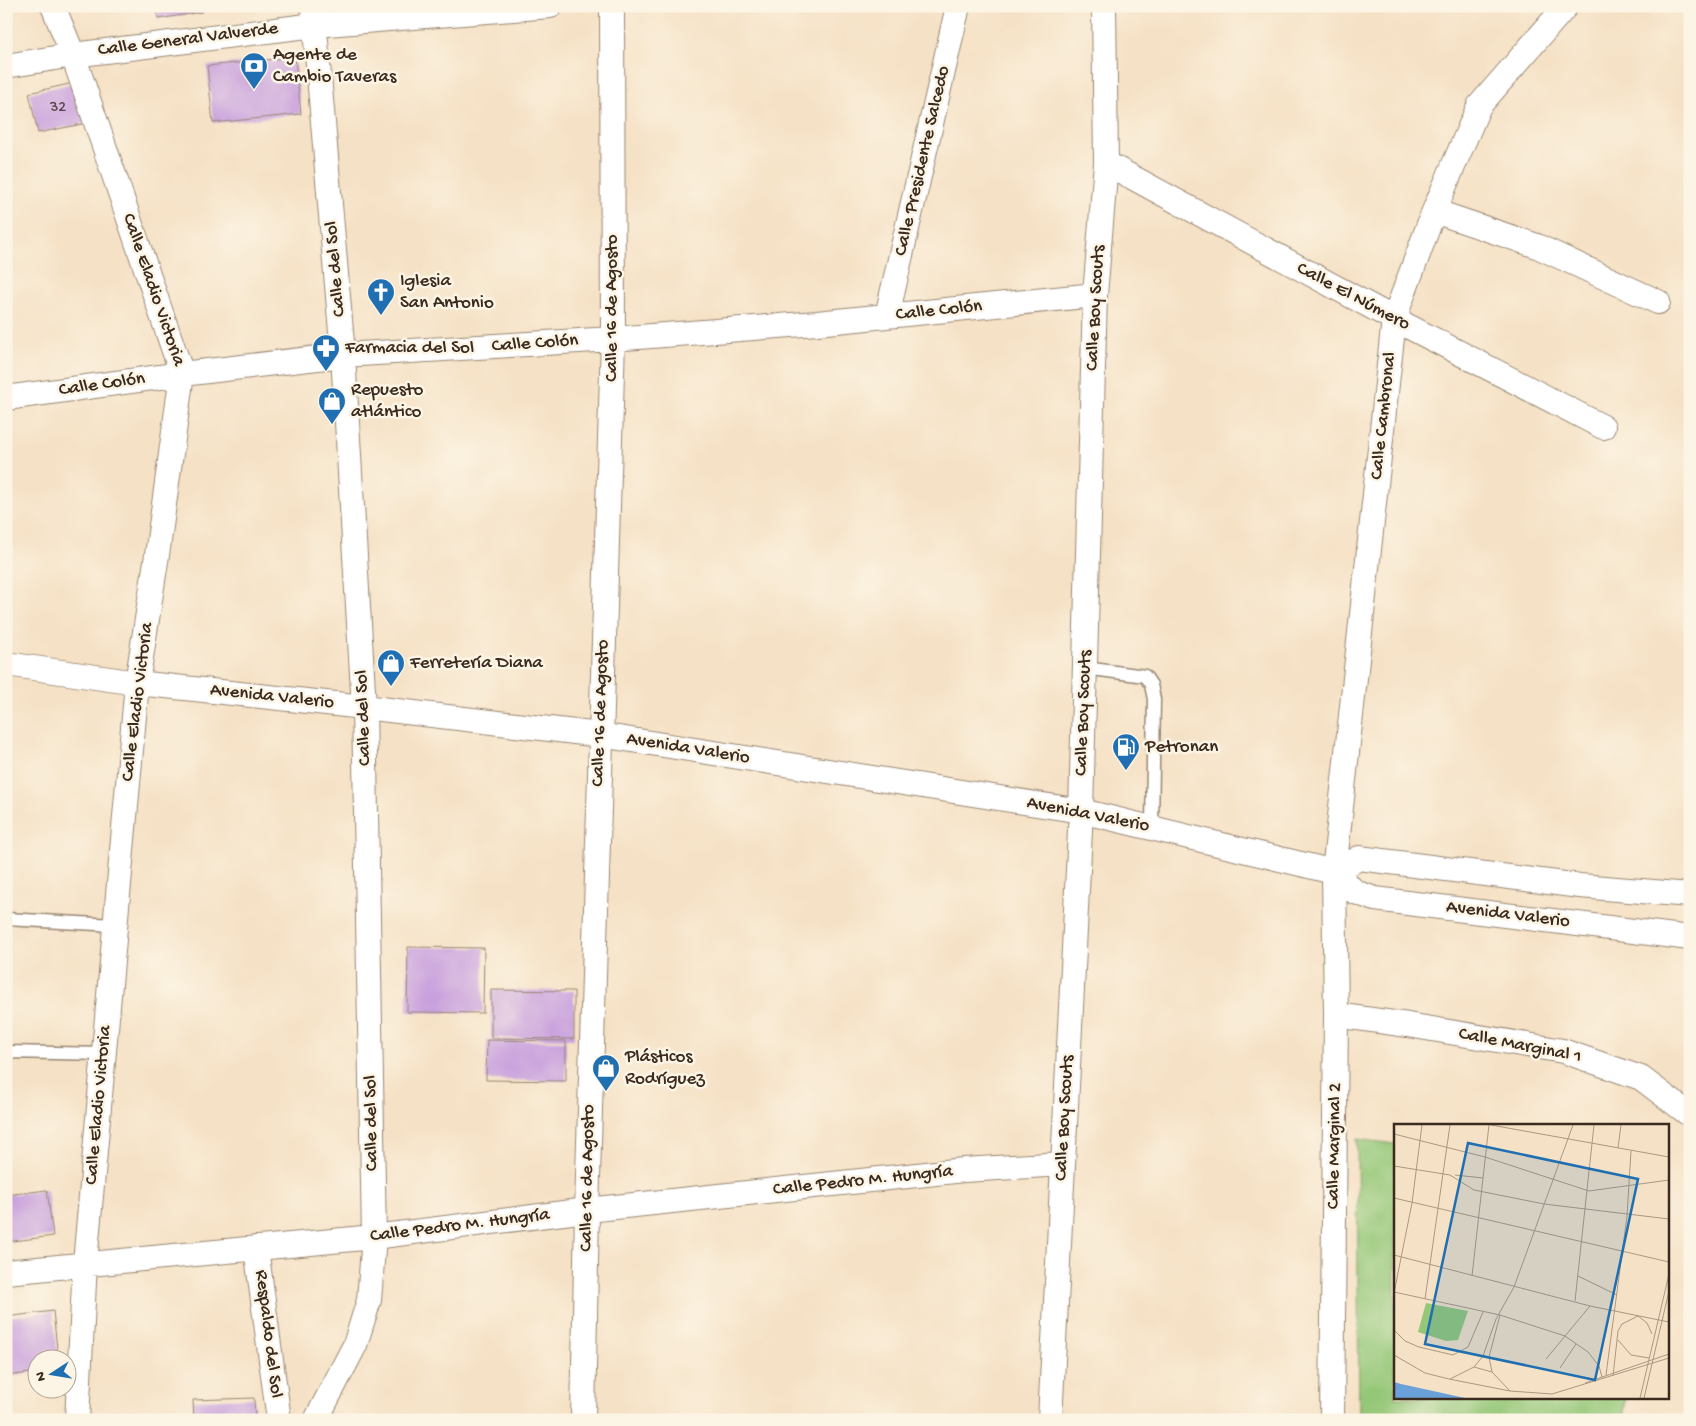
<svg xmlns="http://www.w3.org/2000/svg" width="1696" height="1426" viewBox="0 0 1696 1426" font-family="'Gochi Hand',sans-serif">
	<rect width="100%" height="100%" fill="#fcf5e5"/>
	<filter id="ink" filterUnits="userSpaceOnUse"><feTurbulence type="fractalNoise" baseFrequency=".02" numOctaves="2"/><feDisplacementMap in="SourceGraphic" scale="10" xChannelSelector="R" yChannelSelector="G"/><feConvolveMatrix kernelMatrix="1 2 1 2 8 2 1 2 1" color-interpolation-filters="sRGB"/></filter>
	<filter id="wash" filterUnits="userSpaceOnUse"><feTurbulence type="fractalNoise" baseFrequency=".0096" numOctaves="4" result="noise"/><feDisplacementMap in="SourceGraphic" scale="20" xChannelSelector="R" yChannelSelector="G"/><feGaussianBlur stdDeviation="1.12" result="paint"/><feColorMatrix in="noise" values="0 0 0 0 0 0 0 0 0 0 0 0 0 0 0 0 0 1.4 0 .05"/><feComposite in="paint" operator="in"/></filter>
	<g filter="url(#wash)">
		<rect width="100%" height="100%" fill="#f5e1c5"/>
		<path fill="#95c778" stroke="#68784b" d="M1357,1139L1395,1144V1397H1626L1623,1420H1359Z"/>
		<g id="blocks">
			<path fill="#c69cdd" d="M156,6H201L202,12L158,19Z
				M295,57L301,114L213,123L207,66Z
				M78,82L87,123L38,133L29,93Z
				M408,947L484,948L483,1013L407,1012Z
				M491,990L574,991V1039L491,1038Z
				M487,1040L566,1041V1081L486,1080Z
				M47,1190L53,1236L6,1242V1195Z
				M53,1311L58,1358H38V1372L6,1376V1317Z
				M254,1398L255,1420H194L193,1400Z"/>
		</g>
	</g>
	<g filter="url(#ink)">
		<use href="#blocks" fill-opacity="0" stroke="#988672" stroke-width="1"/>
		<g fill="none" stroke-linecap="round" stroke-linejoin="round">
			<g stroke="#988672" stroke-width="15">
				<path id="lane" d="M1085,668L1145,676L1151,685L1154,699L1152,828
					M6,919L115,925
					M6,1052L104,1054"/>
			</g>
			<g stroke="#988672" stroke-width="26">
				<path id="street" d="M53,6L73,55L182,374L157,555L137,683L85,1263L77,1420
					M313,6L343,355L364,707L374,1237L369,1300L355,1345L316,1420
					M6,66L73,55L315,25L550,6
					M1106,163L1394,319L1603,427
					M1434,211L1537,246L1658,302
					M887,316L958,6
					M6,398L182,374L343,355L613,339L817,323L1095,295
					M6,664L137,683L364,707L600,735L1081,811L1334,872L1355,892L1375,899L1690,938
					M1334,872L1359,858L1580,886L1690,895
					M1336,1015L1408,1025L1563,1051L1641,1078L1690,1115
					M256,1248L279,1420
					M6,1272L374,1237L587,1210L964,1170L1063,1164
					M583,1420L587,1210L613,339L612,6
					M1050,1420L1081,811L1095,295L1106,163L1104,6
					M1332,1420L1336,1015L1334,872L1394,319L1434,211L1479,106L1566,6"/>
			</g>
			<use href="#lane" stroke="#fff" stroke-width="12"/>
			<use href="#street" stroke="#fff" stroke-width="24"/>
		</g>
	</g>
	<defs>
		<g id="bank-pin" transform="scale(1.4375)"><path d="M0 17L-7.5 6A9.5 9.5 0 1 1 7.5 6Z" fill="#1f6fb2" stroke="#fcf5e5"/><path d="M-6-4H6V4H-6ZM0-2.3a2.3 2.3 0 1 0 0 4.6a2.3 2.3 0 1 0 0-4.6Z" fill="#fff"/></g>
		<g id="church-pin" transform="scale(1.4375)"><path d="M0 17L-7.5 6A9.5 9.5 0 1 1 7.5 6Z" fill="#1f6fb2" stroke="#fcf5e5"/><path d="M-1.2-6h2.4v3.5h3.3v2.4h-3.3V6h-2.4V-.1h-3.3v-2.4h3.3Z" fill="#fff"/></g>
		<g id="pharmacy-pin" transform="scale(1.4375)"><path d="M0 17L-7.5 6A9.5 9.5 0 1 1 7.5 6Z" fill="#1f6fb2" stroke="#fcf5e5"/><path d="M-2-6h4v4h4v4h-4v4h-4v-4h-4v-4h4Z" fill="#fff"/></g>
		<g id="shop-pin" transform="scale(1.4375)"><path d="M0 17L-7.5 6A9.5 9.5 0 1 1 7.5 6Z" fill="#1f6fb2" stroke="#fcf5e5"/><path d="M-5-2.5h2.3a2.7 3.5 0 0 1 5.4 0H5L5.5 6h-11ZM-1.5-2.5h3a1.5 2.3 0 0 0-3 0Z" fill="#fff"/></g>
		<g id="fuel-pin" transform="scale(1.4375)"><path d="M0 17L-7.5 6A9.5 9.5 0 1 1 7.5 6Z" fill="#1f6fb2" stroke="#fcf5e5"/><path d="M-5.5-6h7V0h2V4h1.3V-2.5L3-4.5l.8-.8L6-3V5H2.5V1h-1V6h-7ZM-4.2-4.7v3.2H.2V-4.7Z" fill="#fff"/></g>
	</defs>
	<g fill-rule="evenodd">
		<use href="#bank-pin" x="254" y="66"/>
		<use href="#church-pin" x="381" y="292"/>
		<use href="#pharmacy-pin" x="326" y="348"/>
		<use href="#shop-pin" x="332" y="401"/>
		<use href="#shop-pin" x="391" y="663"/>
		<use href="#fuel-pin" x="1126" y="747"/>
		<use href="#shop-pin" x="606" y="1068"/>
	</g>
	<g text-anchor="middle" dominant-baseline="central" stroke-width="5" stroke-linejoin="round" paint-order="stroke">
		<g font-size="16" fill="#5e464e">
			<text x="58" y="108">32</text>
		</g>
		<g font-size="19" fill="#3b2a1e" stroke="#fcf5e5">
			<text transform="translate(188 40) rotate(-7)">Calle General Valverde</text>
			<text transform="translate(923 161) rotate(-77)">Calle Presidente Salcedo</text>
			<text transform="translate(336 269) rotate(-95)">Calle del Sol</text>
			<text transform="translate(153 290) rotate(71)">Calle Eladio Victoria</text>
			<text transform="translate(1353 297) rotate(28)">Calle El Número</text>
			<text transform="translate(612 308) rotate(-90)">Calle 16 de Agosto</text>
			<text transform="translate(1096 308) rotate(-87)">Calle Boy Scouts</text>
			<text transform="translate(939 311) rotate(-6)">Calle Colón</text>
			<text transform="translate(535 344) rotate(-4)">Calle Colón</text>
			<text transform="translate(102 385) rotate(-8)">Calle Colón</text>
			<text transform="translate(1384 416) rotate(-84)">Calle Cambronal</text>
			<text transform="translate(272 697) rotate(6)">Avenida Valerio</text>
			<text transform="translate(138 702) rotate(-83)">Calle Eladio Victoria</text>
			<text transform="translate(601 713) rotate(-88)">Calle 16 de Agosto</text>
			<text transform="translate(1084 713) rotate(-88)">Calle Boy Scouts</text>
			<text transform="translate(364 718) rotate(-92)">Calle del Sol</text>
			<text transform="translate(688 749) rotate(9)">Avenida Valerio</text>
			<text transform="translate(1088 815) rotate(11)">Avenida Valerio</text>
			<text transform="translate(1508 915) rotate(7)">Avenida Valerio</text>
			<text transform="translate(1520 1046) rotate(11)">Calle Marginal 1</text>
			<text transform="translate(99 1105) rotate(-85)">Calle Eladio Victoria</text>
			<text transform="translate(1065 1118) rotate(-87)">Calle Boy Scouts</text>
			<text transform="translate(372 1123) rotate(-91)">Calle del Sol</text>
			<text transform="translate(1335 1146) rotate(-89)">Calle Marginal 2</text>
			<text transform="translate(588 1178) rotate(-89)">Calle 16 de Agosto</text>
			<text transform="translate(863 1181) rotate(-6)">Calle Pedro M. Hungría</text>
			<text transform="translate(460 1226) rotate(-7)">Calle Pedro M. Hungría</text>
			<text transform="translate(268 1334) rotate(83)">Respaldo del Sol</text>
		</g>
		<g font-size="19" fill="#3b2a1e" stroke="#fcf5e5" text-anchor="start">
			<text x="273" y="55">Agente de<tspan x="273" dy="22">Cambio Taveras</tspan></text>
			<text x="400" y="281">Iglesia<tspan x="400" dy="22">San Antonio</tspan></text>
			<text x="345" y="348">Farmacia del Sol</text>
			<text x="351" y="390">Repuesto<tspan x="351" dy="22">atlántico</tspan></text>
			<text x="410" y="663">Ferretería Diana</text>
			<text x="1145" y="747">Petronan</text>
			<text x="625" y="1057">Plásticos<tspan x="625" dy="22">Rodríguez</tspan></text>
		</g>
	</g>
	<g transform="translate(1394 1124)">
		<rect width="275" height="275" fill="#f5e1c5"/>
		<path d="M32,179L74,187L64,216L52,217L24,208Z" fill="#95c778"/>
		<path d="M0,258L7,260L71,274H0Z" fill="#6aa1d8"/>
		<path fill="none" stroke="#ab9882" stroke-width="1" d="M97,1L275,33M0,10L91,33L195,67L275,56M224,24L227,1M0,42L56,51L80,66L150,80L275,95M61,51L89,54M0,74L275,138M0,131L196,182L275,198M78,152L95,1M184,152L223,171M0,168L106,191L171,212L194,228L205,242L208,253M0,169L18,79L28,1M31,175L56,1M181,177L200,1M106,191L95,233L98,248L116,267M0,206L11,217L25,223L59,231L74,223L89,188M224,216L237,231L255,234M0,231L31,249L55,255L116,267L158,270L275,234M152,235L196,182M80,243L98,248M166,244L182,220M212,251L233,92L237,27M219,252L224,207L228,200L244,192L253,199L258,210M56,255L80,243L89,232L102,195L120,163L179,1M191,259L275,230M246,274L275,150M250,274L275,167"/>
		<path fill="#1f6fb2" fill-opacity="0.15" stroke="#1f6fb2" stroke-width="2.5" d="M74,19L244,55L201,256L31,220Z"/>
		<rect width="275" height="275" fill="none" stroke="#3b2a1e" stroke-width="2.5"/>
	</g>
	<rect width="1696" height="1426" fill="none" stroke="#fcf5e5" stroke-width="25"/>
	<g transform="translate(52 1374) rotate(258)"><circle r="24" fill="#fcf5e5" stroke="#afa495"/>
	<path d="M0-4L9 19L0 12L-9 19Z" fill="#1f6fb2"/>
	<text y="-8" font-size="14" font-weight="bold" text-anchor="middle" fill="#3b2a1e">N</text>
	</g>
</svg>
